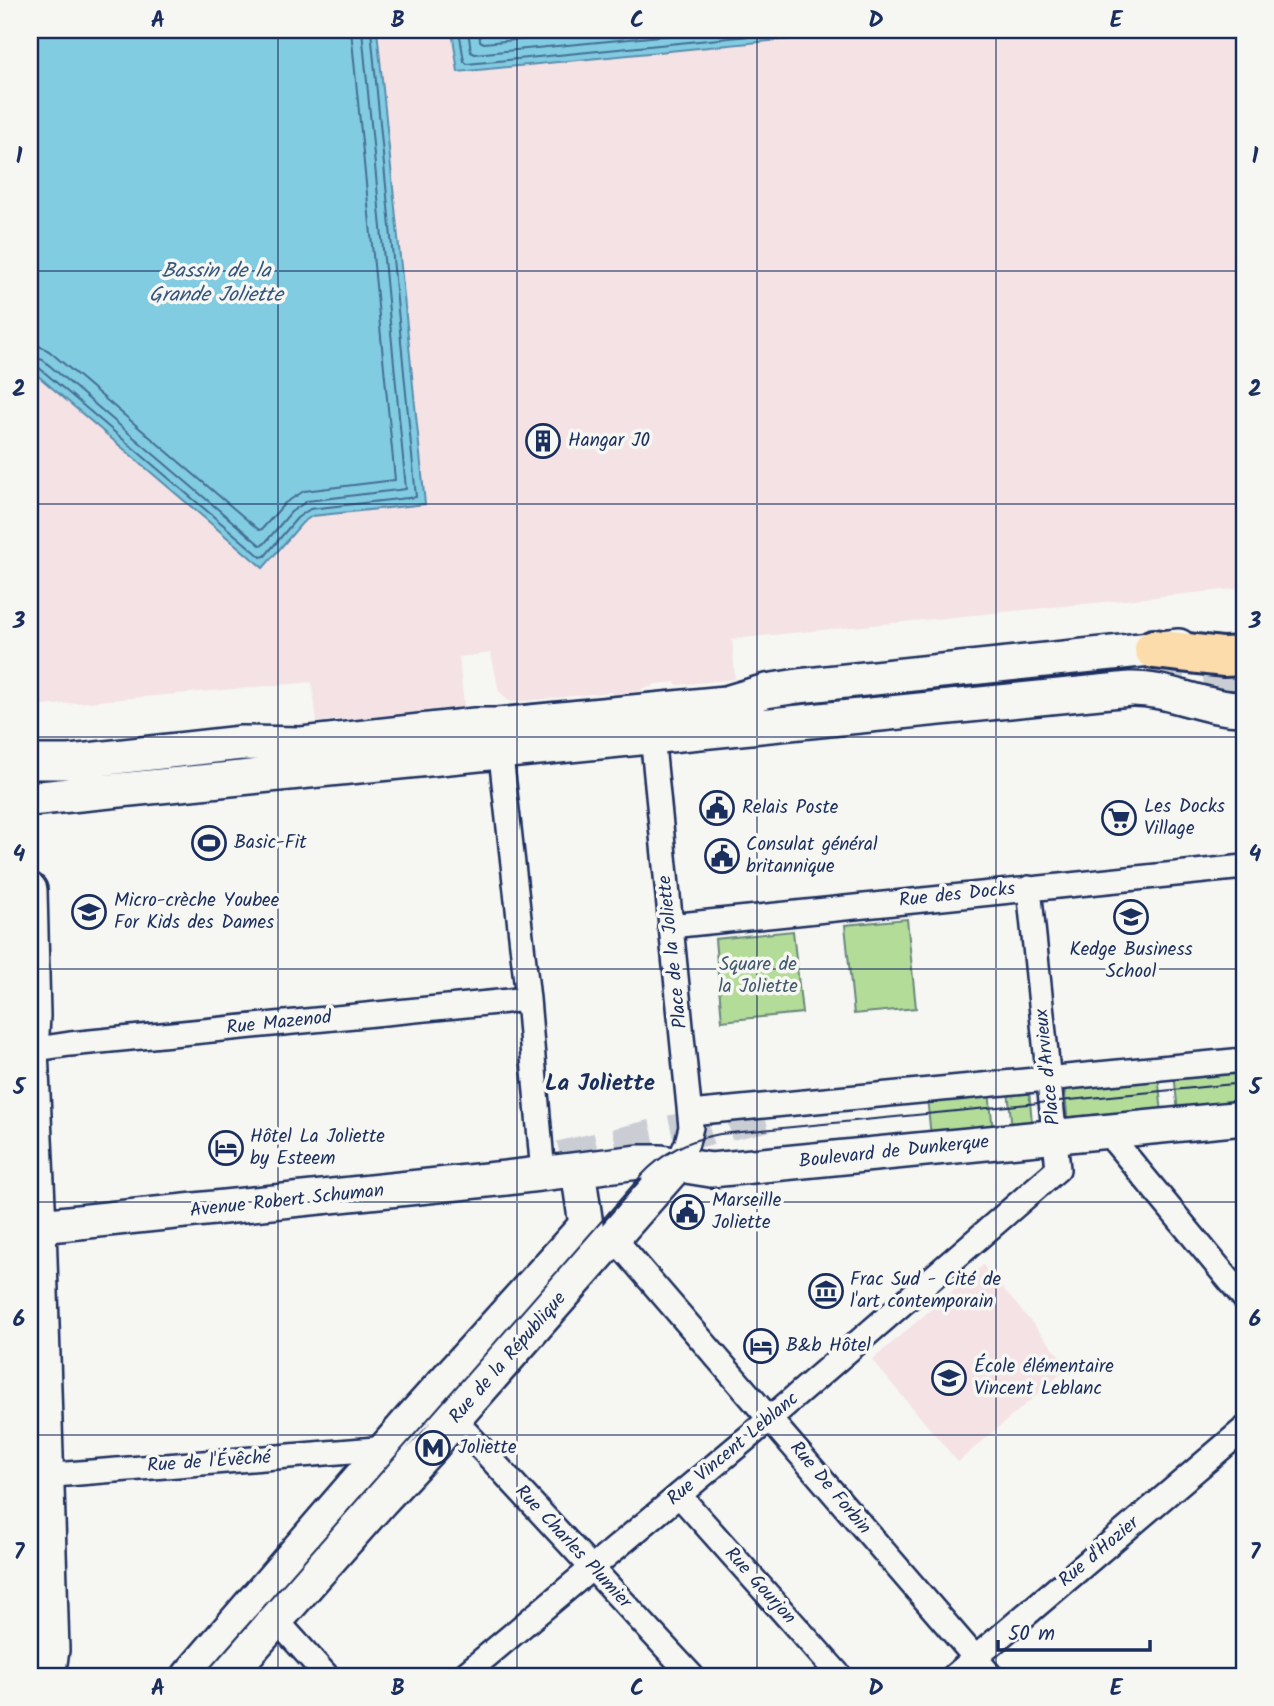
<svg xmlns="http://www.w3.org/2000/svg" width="1274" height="1706" viewBox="0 0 1274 1706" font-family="Kalam,sans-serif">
	<rect width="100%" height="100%" fill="#f6f6f2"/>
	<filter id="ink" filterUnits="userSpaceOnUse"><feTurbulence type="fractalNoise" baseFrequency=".0143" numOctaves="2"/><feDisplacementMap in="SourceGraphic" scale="14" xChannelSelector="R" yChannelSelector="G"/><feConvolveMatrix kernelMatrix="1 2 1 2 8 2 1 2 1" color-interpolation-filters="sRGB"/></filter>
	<g filter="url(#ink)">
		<path fill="#f4e2e5" d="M377,30H452L459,72L881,30H1244V588L732,639L735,679L678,685L674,682L655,684L651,687L642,688V691L613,694L612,692L515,702L509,701L499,691L491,653L459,657L464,707L317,722L312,682L30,707V369L263,568L302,523L312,516L425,504Z
			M983,1265L1069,1367L958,1462L872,1360Z"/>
		<path fill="#b4dc99" stroke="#68867c" stroke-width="2" d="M907,919L916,1008L854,1014L845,925Z
			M793,931L802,1013L722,1021L715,939Z
			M1244,1066V1106L1178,1113L1174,1073Z
			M1158,1074L1162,1114L1068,1124L1064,1083Z
			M1008,1090H1029L1032,1123L1012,1129Z
			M989,1091L993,1131L931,1137L927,1097Z"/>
		<path fill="#82cce2" stroke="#598dad" stroke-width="2" d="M30,30H377L425,504L312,516L302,523L263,568L30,369Z
			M452,30H881L458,72Z"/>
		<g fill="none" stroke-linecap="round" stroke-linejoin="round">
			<path stroke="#446e93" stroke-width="2" d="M459,30L464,61L467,64L811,30
				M468,30L471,52L475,54L723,30
				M479,30L480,41L484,43L618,30
				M30,345L39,346L49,351L259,530L262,529L285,503L304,491L395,480L351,30
				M30,356L43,360L260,545L264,544L291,512L307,501L406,489L362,30
				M30,365L37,366L261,557L265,556L297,518L310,509L416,497L371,30"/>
			<path stroke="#caced4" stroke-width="38" stroke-dasharray="38 19" stroke-linecap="butt" d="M1147,690L1243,680
				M561,1160L782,1109"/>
			<g stroke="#1b2f5e" stroke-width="28">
				<path id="street" d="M651,725L691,1127L687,1143L677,1165
					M499,738L528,999L543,1174
					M670,926L1244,867
					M30,1050L70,1044L528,999
					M690,1113L1244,1060
					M1106,1131L1244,1298
					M613,1237L991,1676
					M454,1419L692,1676
					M30,1477L388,1448
					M679,1495L840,1676
					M277,1621L327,1676
					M463,1676L752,1434L1058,1169L1029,888
					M954,1676L1244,1429"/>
			</g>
			<g stroke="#1b2f5e" stroke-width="38">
				<path id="secondary" d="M30,762H70L241,743L302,744L475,725H497L726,703L766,691L798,686L1179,646
					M30,799L1130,689C1169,688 1204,709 1244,709
					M30,890L33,1016L31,1050L39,1226L52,1650L48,1676
					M30,1227L506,1178L639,1162H661L711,1170L1244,1118
					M189,1676L410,1420L586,1225L578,1170
					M227,1676L381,1501L434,1444L454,1419L677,1165"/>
			</g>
			<g stroke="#1b2f5e" stroke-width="44">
				<path id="highway" d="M1154,649L1223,657L1244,656"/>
			</g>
			<use href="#street" stroke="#f6f6f2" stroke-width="23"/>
			<use href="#secondary" stroke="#f6f6f2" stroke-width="33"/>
			<use href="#highway" stroke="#fddcac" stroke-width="38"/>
			<path stroke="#1b2f5e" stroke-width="2" d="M203,1676L641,1176C663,1152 688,1140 720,1134L1244,1083"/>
		</g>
	</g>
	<path fill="none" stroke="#1b2f5e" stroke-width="2" stroke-opacity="0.55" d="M278,30V1676M517,30V1676M757,30V1676M996,30V1676M30,271H1244M30,504H1244M30,737H1244M30,969H1244M30,1202H1244M30,1435H1244"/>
	<defs>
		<g id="building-ring" transform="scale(1.75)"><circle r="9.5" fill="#f6f6f2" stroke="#1b2f5e" stroke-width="1.5"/><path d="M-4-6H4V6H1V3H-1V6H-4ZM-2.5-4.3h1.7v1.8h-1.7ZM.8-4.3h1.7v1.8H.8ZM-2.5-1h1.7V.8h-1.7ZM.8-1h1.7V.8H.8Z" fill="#1b2f5e"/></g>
		<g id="civic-ring" transform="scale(1.75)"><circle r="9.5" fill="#f6f6f2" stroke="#1b2f5e" stroke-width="1.5"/><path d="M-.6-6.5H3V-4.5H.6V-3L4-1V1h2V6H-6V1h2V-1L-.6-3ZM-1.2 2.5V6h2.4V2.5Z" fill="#1b2f5e"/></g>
		<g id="supermarket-ring" transform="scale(1.75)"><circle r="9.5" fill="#f6f6f2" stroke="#1b2f5e" stroke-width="1.5"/><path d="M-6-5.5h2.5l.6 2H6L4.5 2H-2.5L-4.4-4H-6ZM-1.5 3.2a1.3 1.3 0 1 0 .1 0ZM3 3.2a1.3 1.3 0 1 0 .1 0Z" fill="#1b2f5e"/></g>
		<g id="stadium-ring" transform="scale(1.75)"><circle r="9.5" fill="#f6f6f2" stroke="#1b2f5e" stroke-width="1.5"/><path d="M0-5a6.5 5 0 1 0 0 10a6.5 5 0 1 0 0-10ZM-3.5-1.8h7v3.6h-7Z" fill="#1b2f5e"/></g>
		<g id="school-ring" transform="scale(1.75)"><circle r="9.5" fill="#f6f6f2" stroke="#1b2f5e" stroke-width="1.5"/><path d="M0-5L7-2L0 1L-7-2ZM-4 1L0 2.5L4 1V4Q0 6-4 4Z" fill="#1b2f5e"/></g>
		<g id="hotel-ring" transform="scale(1.75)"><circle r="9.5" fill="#f6f6f2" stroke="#1b2f5e" stroke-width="1.5"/><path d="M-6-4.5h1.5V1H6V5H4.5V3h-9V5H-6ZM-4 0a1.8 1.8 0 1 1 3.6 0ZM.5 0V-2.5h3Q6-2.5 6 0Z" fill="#1b2f5e"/></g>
		<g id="museum-ring" transform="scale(1.75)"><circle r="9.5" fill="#f6f6f2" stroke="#1b2f5e" stroke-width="1.5"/><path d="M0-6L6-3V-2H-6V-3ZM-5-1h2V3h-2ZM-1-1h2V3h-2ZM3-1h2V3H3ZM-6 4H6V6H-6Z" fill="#1b2f5e"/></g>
		<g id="metro-ring" transform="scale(1.75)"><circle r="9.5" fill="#f6f6f2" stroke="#1b2f5e" stroke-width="1.5"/><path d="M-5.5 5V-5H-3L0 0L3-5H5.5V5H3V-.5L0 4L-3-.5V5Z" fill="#1b2f5e"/></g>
	</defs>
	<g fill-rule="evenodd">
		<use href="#building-ring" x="543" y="441"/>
		<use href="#civic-ring" x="717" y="808"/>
		<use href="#supermarket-ring" x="1119" y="818"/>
		<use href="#stadium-ring" x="209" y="843"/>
		<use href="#civic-ring" x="722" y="856"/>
		<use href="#school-ring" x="89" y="912"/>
		<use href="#school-ring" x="1131" y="917"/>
		<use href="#hotel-ring" x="226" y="1148"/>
		<use href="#civic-ring" x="687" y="1212"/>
		<use href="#museum-ring" x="826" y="1291"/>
		<use href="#hotel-ring" x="761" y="1346"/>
		<use href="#school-ring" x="949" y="1378"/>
		<use href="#metro-ring" x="433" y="1448"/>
	</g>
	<g text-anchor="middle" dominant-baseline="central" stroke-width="7" stroke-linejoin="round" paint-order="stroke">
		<g font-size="19" fill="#1b2f5e" stroke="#f6f6f2" text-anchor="start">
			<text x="568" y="441">Hangar J0</text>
			<text x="1144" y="807">Les Docks<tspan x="1144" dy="22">Village</tspan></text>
			<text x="742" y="808">Relais Poste</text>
			<text x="234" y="843">Basic-Fit</text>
			<text x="746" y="845">Consulat général<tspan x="746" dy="22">britannique</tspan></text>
			<text x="114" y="901">Micro-crèche Youbee<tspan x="114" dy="22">For Kids des Dames</tspan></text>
			<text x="1131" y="950" text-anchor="middle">Kedge Business<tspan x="1131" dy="22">School</tspan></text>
			<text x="250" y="1137">Hôtel La Joliette<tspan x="250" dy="22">by Esteem</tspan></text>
			<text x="712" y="1201">Marseille<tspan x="712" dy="22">Joliette</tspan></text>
			<text x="850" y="1280">Frac Sud - Cité de<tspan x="850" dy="22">l'art contemporain</tspan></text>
			<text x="786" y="1346">B&amp;b Hôtel</text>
			<text x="974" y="1367">École élémentaire<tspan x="974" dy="22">Vincent Leblanc</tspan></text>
			<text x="458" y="1448">Joliette</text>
		</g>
		<g font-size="19" fill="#1b2f5e" stroke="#f6f6f2">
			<text transform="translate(957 895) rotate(-6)">Rue des Docks</text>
			<text transform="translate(673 952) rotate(-96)">Place de la Joliette</text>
			<text transform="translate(279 1023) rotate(-6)">Rue Mazenod</text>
			<text transform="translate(1048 1067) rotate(-96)">Place d'Arvieux</text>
			<text transform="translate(894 1152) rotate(-6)">Boulevard de Dunkerque</text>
			<text transform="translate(287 1201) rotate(-6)">Avenue Robert Schuman</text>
			<text transform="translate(508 1358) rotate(-49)">Rue de la République</text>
			<text transform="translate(733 1449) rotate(-40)">Rue Vincent Leblanc</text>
			<text transform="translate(209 1462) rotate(-4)">Rue de l'Évêché</text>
			<text transform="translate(830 1488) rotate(50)">Rue De Forbin</text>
			<text transform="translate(573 1547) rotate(47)">Rue Charles Plumier</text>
			<text transform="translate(1099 1552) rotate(-40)">Rue d'Hozier</text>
			<text transform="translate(760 1586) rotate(48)">Rue Gourjon</text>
		</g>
		<g font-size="19" fill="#415a6d" stroke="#f6f6f2">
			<text x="758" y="965">Square de<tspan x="758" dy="22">la Joliette</tspan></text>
		</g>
		<g font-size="21" font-style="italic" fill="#35567f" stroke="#f6f6f2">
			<text x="216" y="271">Bassin de la<tspan x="216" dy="24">Grande Joliette</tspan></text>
		</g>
		<g font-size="23" font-weight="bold" fill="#1b2f5e" stroke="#f6f6f2">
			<text x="600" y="1084">La Joliette</text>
		</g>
	</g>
	<rect width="1274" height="1706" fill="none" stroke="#f6f6f2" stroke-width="77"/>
	<path d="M998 1640v10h152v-10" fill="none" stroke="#1b2f5e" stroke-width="3.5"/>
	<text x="1008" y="1640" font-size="21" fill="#1b2f5e" stroke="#f6f6f2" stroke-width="5" paint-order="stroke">50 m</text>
	<rect x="38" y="38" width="1198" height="1630" fill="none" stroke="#1b2f5e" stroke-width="2.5"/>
	<g font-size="23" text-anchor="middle" font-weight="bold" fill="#1b2f5e">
		<text x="158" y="27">A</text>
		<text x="398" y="27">B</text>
		<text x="637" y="27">C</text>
		<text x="876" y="27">D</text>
		<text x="1116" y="27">E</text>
		<text x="19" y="163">1</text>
		<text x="1255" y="163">1</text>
		<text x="19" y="396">2</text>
		<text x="1255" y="396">2</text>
		<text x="19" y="628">3</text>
		<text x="1255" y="628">3</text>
		<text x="19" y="861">4</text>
		<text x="1255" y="861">4</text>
		<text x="19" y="1094">5</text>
		<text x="1255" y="1094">5</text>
		<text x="19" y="1326">6</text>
		<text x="1255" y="1326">6</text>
		<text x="19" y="1559">7</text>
		<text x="1255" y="1559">7</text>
		<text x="158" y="1695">A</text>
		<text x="398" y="1695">B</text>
		<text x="637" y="1695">C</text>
		<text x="876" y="1695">D</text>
		<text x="1116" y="1695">E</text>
	</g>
</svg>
